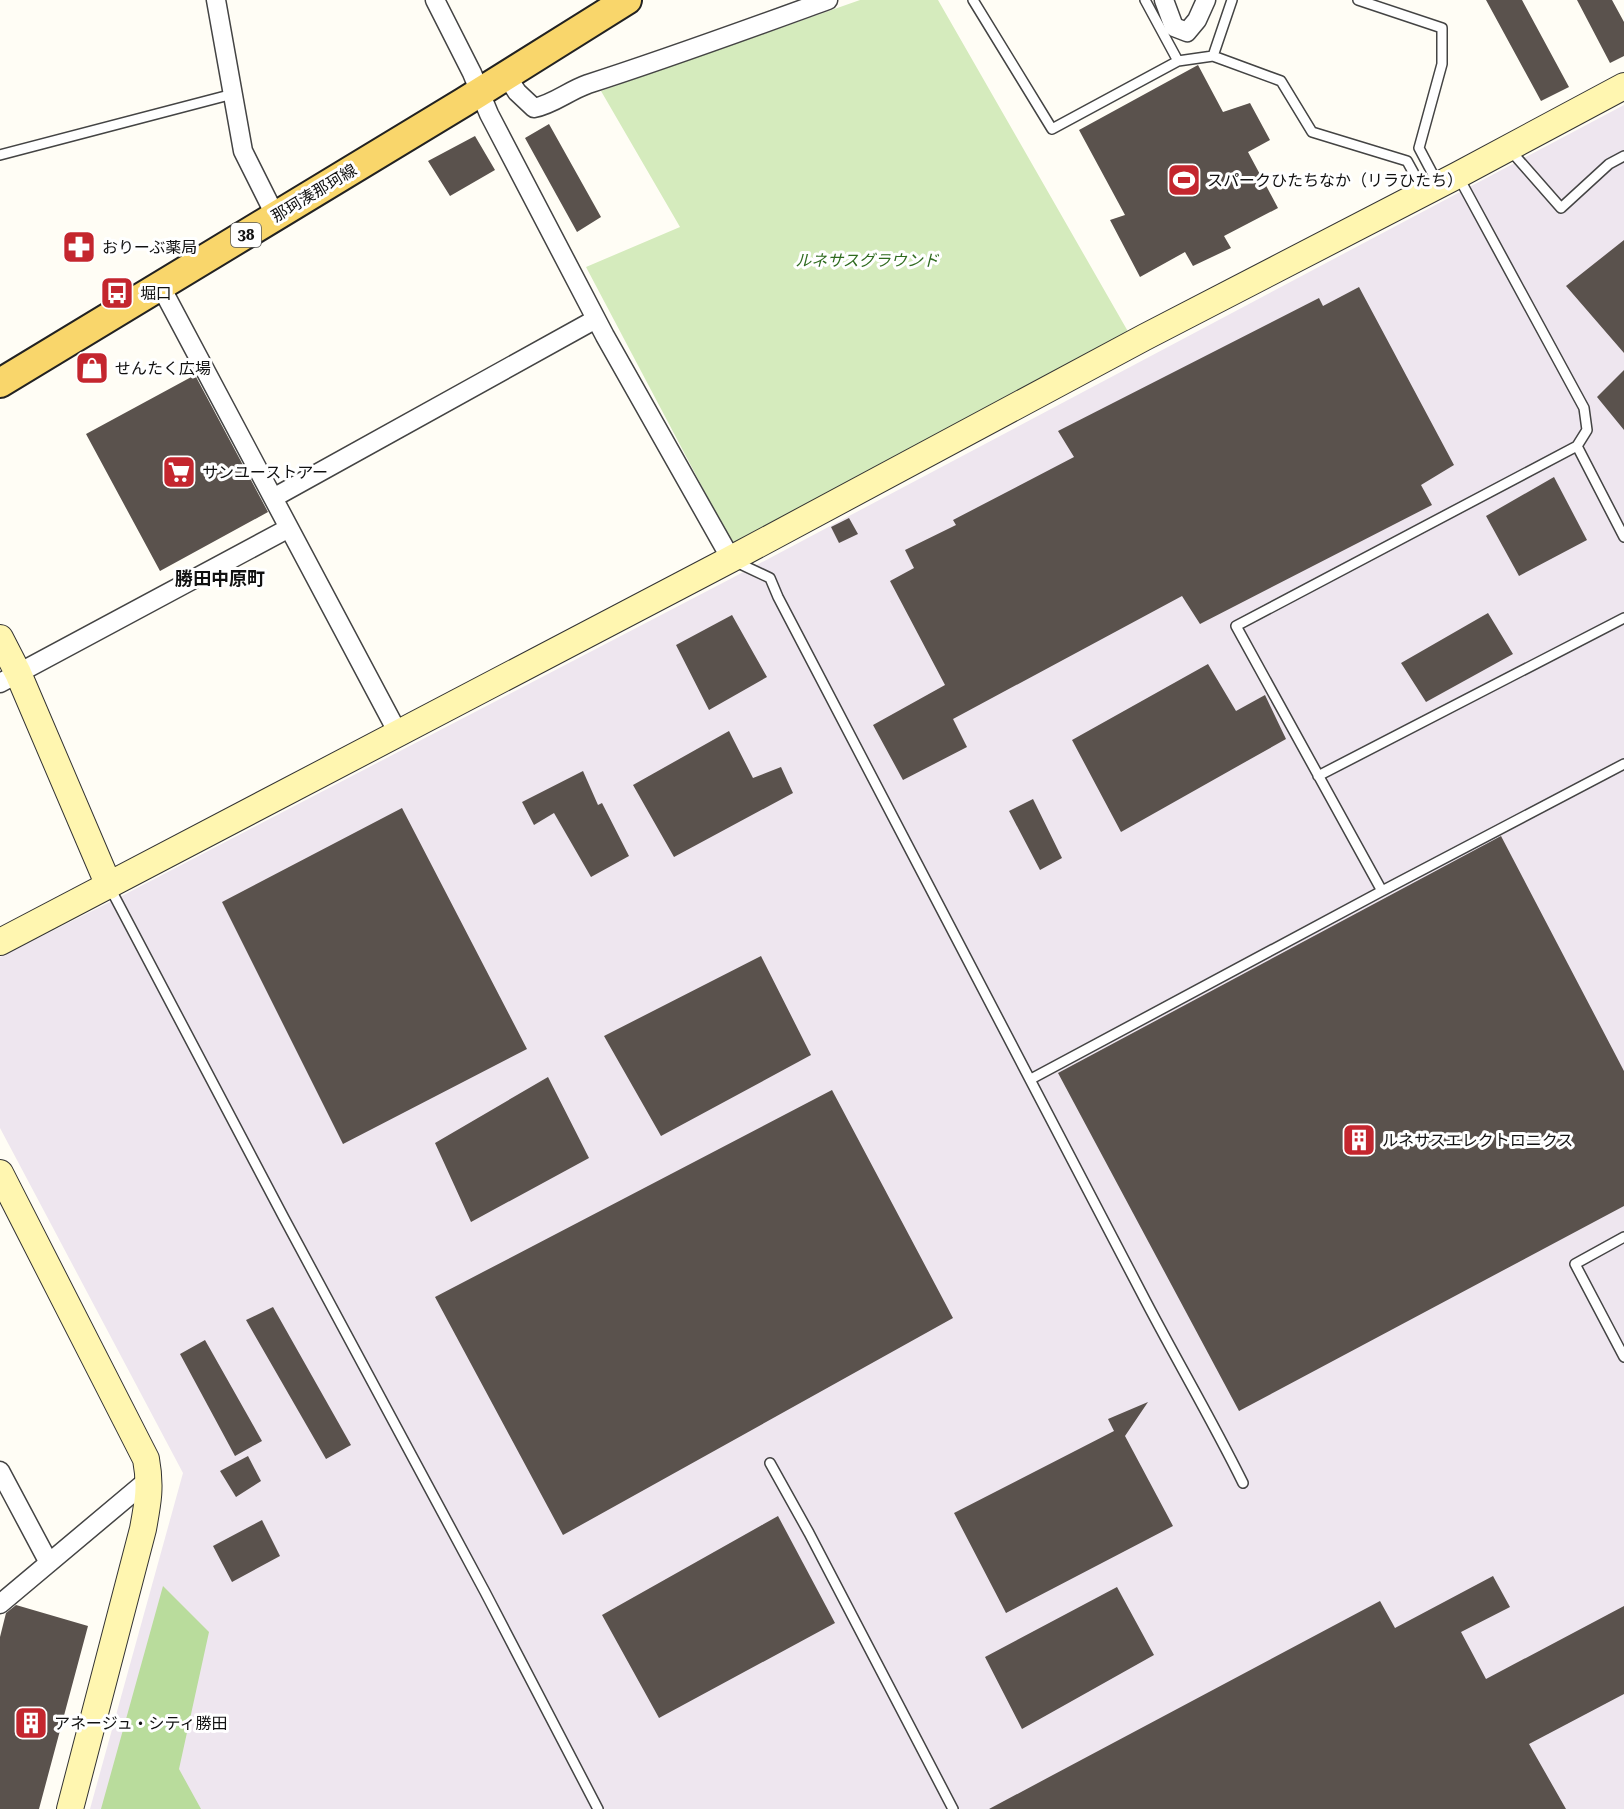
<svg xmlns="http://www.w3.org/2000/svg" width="1624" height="1809" viewBox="0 0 1624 1809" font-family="'Roboto Serif','Noto Sans JP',serif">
	<rect width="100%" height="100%" fill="#fffdf5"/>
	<path fill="#eee6ef" d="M1624,105V1809H90L183,1473L0,1128V957L116,899L734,577Z"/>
	<path fill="#d5ebbd" d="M860,0H938L1130,335L734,547L586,267L680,227L601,91Z"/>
	<path fill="#b9dc9c" d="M163,1586L209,1632L179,1769L201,1809H101Z"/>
	<path fill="#5a524d" d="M1486,0H1522L1569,87L1541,101Z
		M1577,0H1612L1624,22V56L1610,63Z
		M1198,65L1223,112L1250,103L1270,140L1248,152L1278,208L1224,236L1231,248L1193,266L1185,252L1140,277L1110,220L1125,215L1079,130Z
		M549,124L601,217L577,232L525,138Z
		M475,136L495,170L450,196L428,161Z
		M1624,240V353L1566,286Z
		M1359,287L1454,465L1421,485L1432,505L1200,624L1182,596L953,719L967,747L903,780L873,725L945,685L890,581L914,568L905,550L956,525L953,520L1074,457L1058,431L1319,298L1323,306Z
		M1624,370V430L1597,397Z
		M195,375L268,512L160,571L86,434Z
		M1554,477L1587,540L1519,576L1486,516Z
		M849,518L858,534L839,543L831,527Z
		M1488,613L1513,654L1426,702L1401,663Z
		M732,615L767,677L709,710L676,645Z
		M1208,664L1236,711L1265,695L1286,739L1121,832L1072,740Z
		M729,731L753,778L781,767L793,793L674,857L633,785Z
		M583,771L598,805L602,803L629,856L591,877L554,813L534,825L522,802Z
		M1033,799L1062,858L1040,870L1009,811Z
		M402,808L527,1049L343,1144L222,902Z
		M1501,836L1624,1071V1206L1239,1411L1058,1073Z
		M761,956L811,1055L661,1136L604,1036Z
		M548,1077L589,1158L471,1222L435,1143Z
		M832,1090L953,1318L563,1535L435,1297Z
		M273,1307L351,1445L326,1459L246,1320Z
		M205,1340L262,1441L235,1456L180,1354Z
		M1148,1402L1125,1436L1173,1526L1006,1613L954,1513L1114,1431L1108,1419Z
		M248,1456L261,1481L236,1497L220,1471Z
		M778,1516L835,1623L659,1718L602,1615Z
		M262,1520L280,1556L232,1582L213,1546Z
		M1493,1576L1510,1607L1461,1632L1486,1679L1624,1606V1694L1529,1744L1566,1809H989L1380,1601L1395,1628Z
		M1117,1587L1154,1655L1022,1729L985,1657Z
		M16,1605L88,1626L39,1809H0V1637L6,1613Z"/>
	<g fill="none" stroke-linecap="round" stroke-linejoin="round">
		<g stroke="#444" stroke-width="12">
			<path id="lane" d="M973,0L1052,129L1178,61L1213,56L1281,81L1312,132L1407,161L1423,190
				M1145,0L1178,61
				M1358,0L1442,28V64L1419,148L1438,184
				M1213,56L1232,0
				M1510,150L1561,208L1609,164L1624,156
				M0,155L233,94
				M1577,446L1624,537
				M736,562L770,578L778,597C898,829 1021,1060 1141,1292C1174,1356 1211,1418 1243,1483
				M1318,776L1624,618
				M109,886L284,1218L485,1592L598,1809
				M1382,891L1236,626L1577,446L1587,430L1584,408L1458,176
				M1031,1079L1382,891L1624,764
				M1624,1237L1575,1264L1624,1357
				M770,1463L809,1533L953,1809"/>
		</g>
		<g stroke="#444" stroke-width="21">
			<path id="street" d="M216,0L243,151L276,217
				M435,0L472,73L489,114L605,336L731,559
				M1164,0L1174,27L1187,32L1197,20L1206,0
				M506,75L517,92L534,108C554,104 568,91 588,84C669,58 748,29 828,0
				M161,287L398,733
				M273,498L596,319
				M0,683L289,528
				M0,1471L49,1563
				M0,1604L149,1479"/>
		</g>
		<g stroke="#333" stroke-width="28">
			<path id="secondary" d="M0,638L18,673L109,886
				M0,942L731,559L1145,337L1458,175L1624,86
				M0,1173L146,1459C151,1486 148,1502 143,1529L70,1809"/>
		</g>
		<g stroke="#222" stroke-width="32">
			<path id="primary" d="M0,383L464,102L627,0"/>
		</g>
		<use href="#lane" stroke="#fff" stroke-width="9"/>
		<use href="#street" stroke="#fff" stroke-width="18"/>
		<use href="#secondary" stroke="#fff6b0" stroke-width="26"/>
		<use href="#primary" stroke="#f9d66b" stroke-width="28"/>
	</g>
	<defs>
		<g id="stadium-square" transform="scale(1.725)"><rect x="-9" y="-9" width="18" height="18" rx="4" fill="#c4262e" stroke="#fff"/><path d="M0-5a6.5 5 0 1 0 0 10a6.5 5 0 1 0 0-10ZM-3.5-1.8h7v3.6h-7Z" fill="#fff"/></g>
		<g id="pharmacy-square" transform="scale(1.725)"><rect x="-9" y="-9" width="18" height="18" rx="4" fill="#c4262e" stroke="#fff"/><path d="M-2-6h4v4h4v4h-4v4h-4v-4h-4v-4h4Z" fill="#fff"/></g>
		<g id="bus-square" transform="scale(1.725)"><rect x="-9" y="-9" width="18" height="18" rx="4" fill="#c4262e" stroke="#fff"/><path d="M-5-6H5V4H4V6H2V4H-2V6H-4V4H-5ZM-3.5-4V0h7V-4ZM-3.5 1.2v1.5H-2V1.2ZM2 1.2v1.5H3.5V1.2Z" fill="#fff"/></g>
		<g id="shop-square" transform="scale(1.725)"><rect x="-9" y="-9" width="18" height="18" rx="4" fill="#c4262e" stroke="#fff"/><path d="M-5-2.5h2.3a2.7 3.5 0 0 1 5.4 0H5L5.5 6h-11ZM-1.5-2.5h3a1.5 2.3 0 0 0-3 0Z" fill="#fff"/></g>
		<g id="supermarket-square" transform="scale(1.725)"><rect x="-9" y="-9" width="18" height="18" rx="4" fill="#c4262e" stroke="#fff"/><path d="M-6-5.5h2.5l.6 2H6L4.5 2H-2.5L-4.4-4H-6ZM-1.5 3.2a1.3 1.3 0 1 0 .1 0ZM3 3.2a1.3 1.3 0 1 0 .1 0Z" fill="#fff"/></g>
		<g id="building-square" transform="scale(1.725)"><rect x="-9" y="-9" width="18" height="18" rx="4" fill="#c4262e" stroke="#fff"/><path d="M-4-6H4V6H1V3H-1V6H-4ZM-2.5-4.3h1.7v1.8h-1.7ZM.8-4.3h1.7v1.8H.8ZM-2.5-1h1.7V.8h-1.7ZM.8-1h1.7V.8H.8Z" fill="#fff"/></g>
	</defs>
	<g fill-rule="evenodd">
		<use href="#stadium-square" x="1184" y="180"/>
		<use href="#pharmacy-square" x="79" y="247"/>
		<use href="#bus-square" x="117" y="293"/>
		<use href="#shop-square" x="92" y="368"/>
		<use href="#supermarket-square" x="179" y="472"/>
		<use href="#building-square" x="1359" y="1140"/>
		<use href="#building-square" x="31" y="1723"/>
	</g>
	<g text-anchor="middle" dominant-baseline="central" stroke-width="6" stroke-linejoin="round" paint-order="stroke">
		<rect fill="#fff" stroke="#585858" stroke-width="1.5" x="231" y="223" width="30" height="24" rx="4.5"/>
		<g font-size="15" font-weight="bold" fill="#111">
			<text x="246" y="235">38</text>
		</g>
		<g font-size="16" fill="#111" stroke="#fff" text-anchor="start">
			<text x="1207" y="180">スパークひたちなか（リラひたち）</text>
			<text x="102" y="247">おりーぶ薬局</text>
			<text x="140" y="293">堀口</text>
			<text x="115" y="368">せんたく広場</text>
			<text x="202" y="472">サンユーストアー</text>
			<text x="1382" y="1140">ルネサスエレクトロニクス</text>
			<text x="54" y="1723">アネージュ・シティ勝田</text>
		</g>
		<g font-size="16" fill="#111" stroke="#fff">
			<text transform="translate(314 193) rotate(-31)">那珂湊那珂線</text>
		</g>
		<g font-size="16" font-style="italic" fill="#2f6b1f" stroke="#fff">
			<text x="867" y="260">ルネサスグラウンド</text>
		</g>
		<g font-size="18" font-weight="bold" fill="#111" stroke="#fff">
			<text x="220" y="578">勝田中原町</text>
		</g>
	</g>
</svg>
